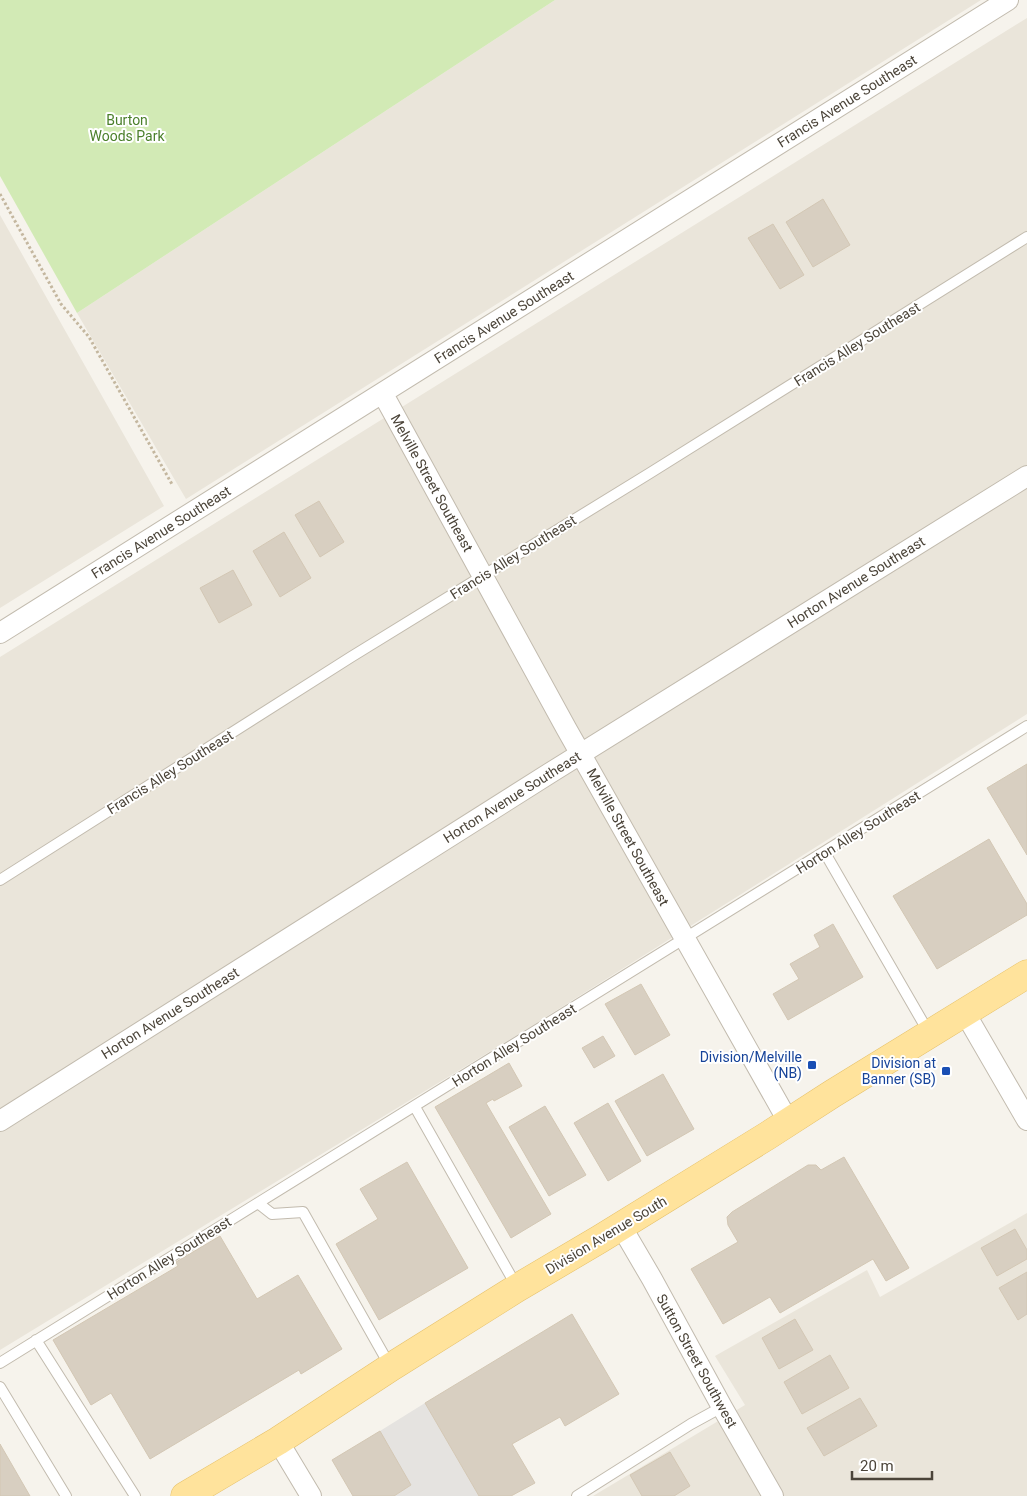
<svg xmlns="http://www.w3.org/2000/svg" width="1027" height="1496" viewBox="0 0 1027 1496" font-family="Roboto,sans-serif">
	<rect width="100%" height="100%" fill="#f6f3ec"/>
	<path fill="#eae5da" d="M555,0H981L186,499L77,313Z
		M1027,18V714L530,1027L0,1350V657Z
		M0,215L164,506L0,608Z
		M1027,1213V1496H593L745,1405L715,1356L867,1270L880,1297Z"/>
	<path fill="#d2eab5" d="M0,0H555L77,313L0,176Z"/>
	<path fill="#e5e3e0" d="M425,1403L479,1496H394L411,1485L380,1431Z"/>
	<path fill="#d8cfc1" stroke="#d3c7b4" d="M823,199L850,245L813,267L786,222Z
		M773,224L804,275L780,289L748,238Z
		M319,501L344,542L320,557L295,515Z
		M284,532L311,578L280,597L253,551Z
		M233,570L252,605L219,623L200,588Z
		M1027,764V855L987,788Z
		M989,839L1027,904V915L937,969L893,896Z
		M833,924L863,977L788,1020L773,994L799,979L790,964L820,947L814,935Z
		M641,984L670,1035L635,1055L605,1004Z
		M603,1036L615,1056L594,1068L582,1048Z
		M509,1063L522,1086L494,1101L493,1099L486,1103L551,1214L511,1238L435,1107Z
		M663,1074L694,1129L647,1156L615,1101Z
		M608,1103L641,1161L608,1181L574,1123Z
		M545,1106L586,1175L549,1196L509,1127Z
		M844,1157L909,1268L886,1281L873,1259L780,1313L770,1297L723,1324L691,1269L738,1242L728,1225L727,1217L732,1212L808,1165H816L821,1170Z
		M407,1162L468,1268L379,1320L336,1244L378,1219L360,1189Z
		M1015,1229L1027,1250V1259L997,1276L981,1248Z
		M220,1236L257,1299L298,1275L342,1349L301,1374L299,1370L150,1459L111,1393L91,1405L53,1340L178,1266L176,1262Z
		M1027,1272V1314L1018,1320L999,1288Z
		M572,1314L619,1394L565,1426L560,1417L512,1444L535,1483L511,1496H479L425,1403Z
		M795,1319L813,1350L779,1369L762,1338Z
		M830,1355L849,1388L802,1414L784,1382Z
		M860,1398L877,1426L824,1456L807,1428Z
		M380,1431L411,1485L394,1496H353L332,1460Z
		M0,1444L30,1496H0Z
		M670,1452L690,1486L674,1496H642L630,1475Z"/>
	<g fill="none" stroke-linecap="round" stroke-linejoin="round">
		<g stroke="#c2bbae" stroke-width="12">
			<path id="service" d="M825,853L929,1033
				M0,880L351,657L650,473L1027,237
				M415,1107L517,1287
				M258,1203L272,1214L303,1212L390,1366
				M36,1340L135,1496
				M0,1363L1027,726
				M0,1387L66,1496
				M577,1496L691,1424L722,1407"/>
		</g>
		<g stroke="#c2bbae" stroke-width="22">
			<path id="minor" d="M383,394L566,728L788,1121
				M0,633L1008,0
				M965,1013L1027,1120
				M0,1121L550,773L1027,476
				M621,1226L652,1279L722,1407L773,1496
				M278,1441L311,1496"/>
		</g>
		<g stroke="#e6c16a" stroke-width="29">
			<path id="primary" d="M185,1496L278,1441L391,1367L517,1288L600,1239L767,1136L832,1094L1027,974"/>
		</g>
		<path stroke="#c4b79f" stroke-width="3" stroke-dasharray="2.5 2.5" stroke-linecap="butt" d="M0,194L61,304L89,337L173,486"/>
		<use href="#service" stroke="#fff" stroke-width="10"/>
		<use href="#minor" stroke="#fff" stroke-width="20"/>
		<use href="#primary" stroke="#ffe39c" stroke-width="28"/>
	</g>
	<g fill="#1a4fb4" stroke="#fff" stroke-width="2">
		<rect x="807" y="1060" width="10" height="10" rx="2.5"/>
		<rect x="941" y="1066" width="10" height="10" rx="2.5"/>
	</g>
	<g text-anchor="middle" dominant-baseline="central" stroke-width="4" stroke-linejoin="round" paint-order="stroke">
		<g font-size="14" fill="#4b4439" stroke="#fff">
			<text transform="translate(847 101) rotate(-32)">Francis Avenue Southeast</text>
			<text transform="translate(504 317) rotate(-32)">Francis Avenue Southeast</text>
			<text transform="translate(857 344) rotate(-32)">Francis Alley Southeast</text>
			<text transform="translate(432 483) rotate(61)">Melville Street Southeast</text>
			<text transform="translate(161 532) rotate(-32)">Francis Avenue Southeast</text>
			<text transform="translate(513 557) rotate(-32)">Francis Alley Southeast</text>
			<text transform="translate(856 582) rotate(-32)">Horton Avenue Southeast</text>
			<text transform="translate(170 772) rotate(-32)">Francis Alley Southeast</text>
			<text transform="translate(512 797) rotate(-32)">Horton Avenue Southeast</text>
			<text transform="translate(858 832) rotate(-32)">Horton Alley Southeast</text>
			<text transform="translate(628 837) rotate(61)">Melville Street Southeast</text>
			<text transform="translate(170 1013) rotate(-32)">Horton Avenue Southeast</text>
			<text transform="translate(514 1045) rotate(-32)">Horton Alley Southeast</text>
			<text transform="translate(606 1235) rotate(-31)">Division Avenue South</text>
			<text transform="translate(169 1258) rotate(-32)">Horton Alley Southeast</text>
			<text transform="translate(697 1361) rotate(61)">Sutton Street Southwest</text>
		</g>
		<g font-size="14" fill="#4a7f2a" stroke="#fff">
			<text x="127" y="120">Burton<tspan x="127" dy="16">Woods Park</tspan></text>
		</g>
		<g font-size="14" fill="#164399" stroke="#fff" text-anchor="end">
			<text x="802" y="1057">Division/Melville<tspan x="802" dy="16">(NB)</tspan></text>
			<text x="936" y="1063">Division at<tspan x="936" dy="16">Banner (SB)</tspan></text>
		</g>
	</g>
	<path d="M852 1471v8h80v-8" fill="none" stroke="#4b4439" stroke-width="2.5"/>
	<text x="860" y="1471" font-size="15" fill="#4b4439" stroke="#ffffff" stroke-width="4" paint-order="stroke">20 m</text>
</svg>
